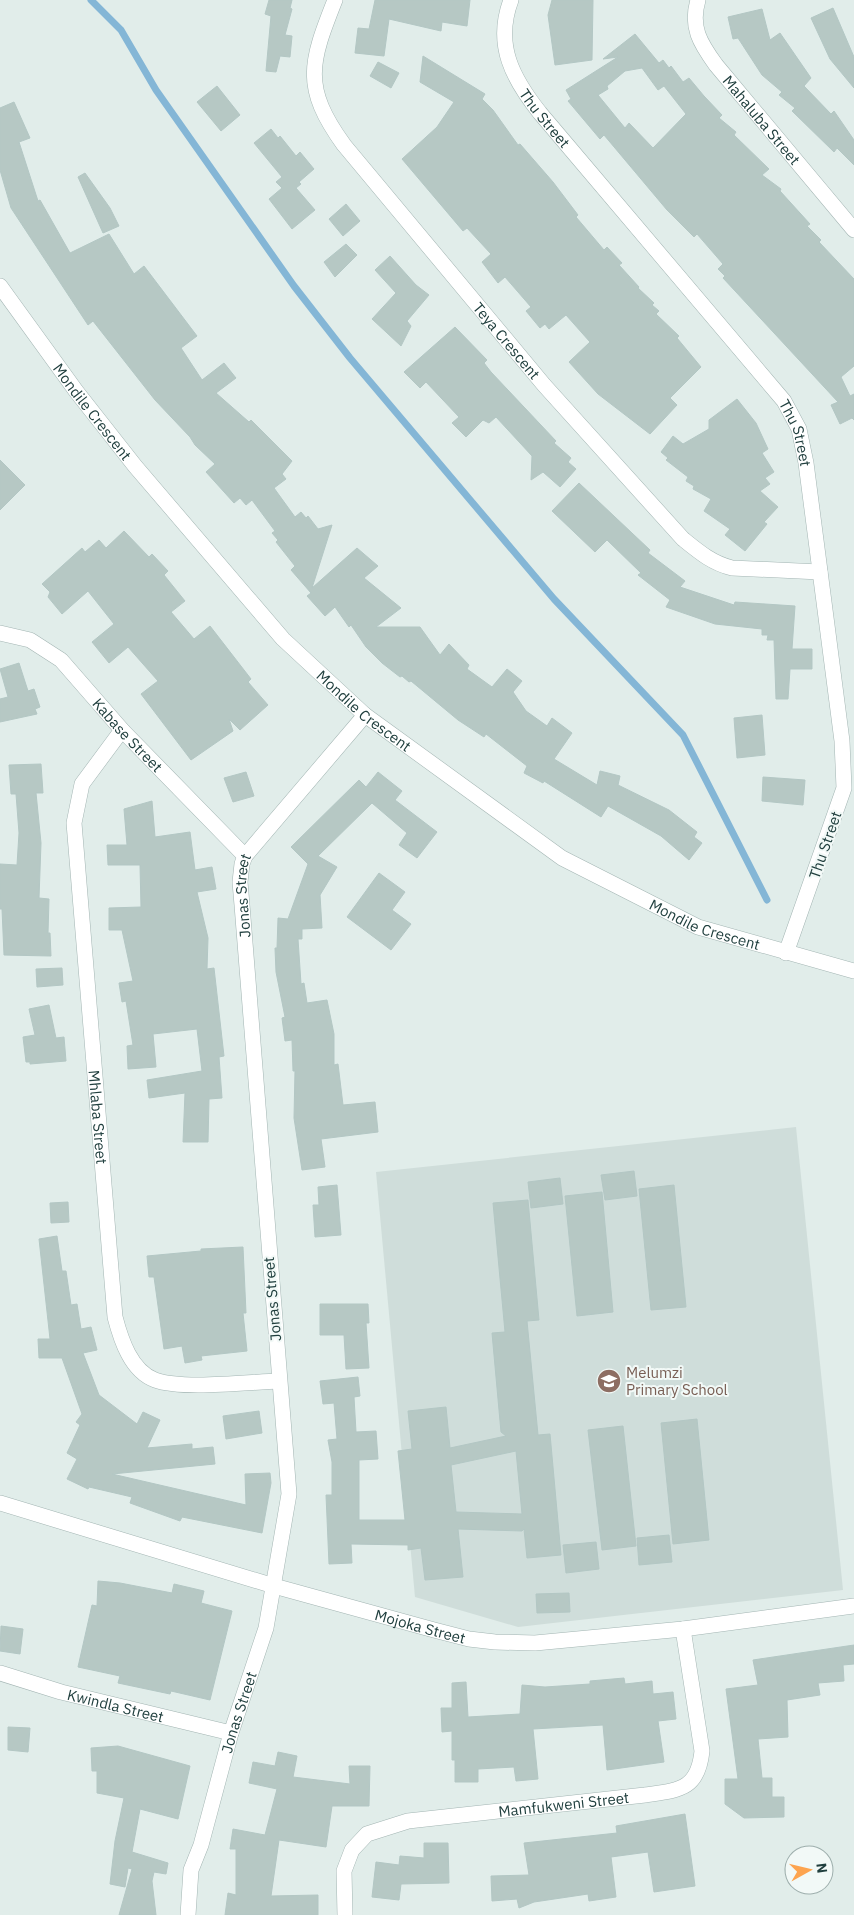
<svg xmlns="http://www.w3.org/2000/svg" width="854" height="1915" viewBox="0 0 854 1915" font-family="'IBM Plex Sans',sans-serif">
	<rect width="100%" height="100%" fill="#e1edea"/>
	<path fill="#cfddda" d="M796,1127L843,1590L518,1627L415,1597L376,1172Z"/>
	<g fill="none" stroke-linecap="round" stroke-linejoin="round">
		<path stroke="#84b6d6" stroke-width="7" d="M91,0L121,30L156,90L294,286L350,358L554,599L683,735L767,900"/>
	</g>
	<path fill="#b6c8c4" stroke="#b3c7c4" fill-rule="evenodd" d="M269,0H292L290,8L292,9L285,35L292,36L290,57L280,56L276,72L266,71L271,16L265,14Z
		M375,0H470L467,26L442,22L441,31L389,19L384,56L355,53L358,28L369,29Z
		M552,0H593L592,60L555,65L548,15Z
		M833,8L854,57V88L830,59L811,18Z
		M762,9L770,40L780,33L811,78L804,86L831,114L834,111L854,140V165L837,148L834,152L792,111L795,108L779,95L782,92L762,75L738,38L733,39L728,17Z
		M635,34L659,63L663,60L669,68L671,66L683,82L689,78L704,96L722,115L719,118L736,132L734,135L769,169L762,175L781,189L780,191L810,224L807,226L821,240L819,242L854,279V366L841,377L850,396L854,394V420L852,418L840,424L831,405L838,402L723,278L725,276L718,269L723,264L697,234L694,237L667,210L604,135L600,139L568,101L571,99L566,90L618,57L603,59ZM642,68L658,90L664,86L686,114L653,148L629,123L625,128L598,95L608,89L607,86L625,71Z
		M423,56L485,94L482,99L493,110L518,145L520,144L553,182L578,215L576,217L604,250L607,247L622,263L619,265L639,287L638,288L654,303L652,305L659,311L656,314L679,336L677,338L701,367L670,398L677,405L650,434L598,394L569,362L590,342L566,315L549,329L545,324L540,328L526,311L531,307L505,277L498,283L482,262L491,254L467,228L463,231L402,159L437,127L454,102L420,82Z
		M378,62L399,73L391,88L370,76Z
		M217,86L240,115L221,131L197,102Z
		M14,102L30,138L19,142L38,201L40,200L70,253L109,234L134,274L144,266L197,336L181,348L202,380L224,363L236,378L216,393L249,422L251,420L292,461L282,474L286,479L274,488L295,517L301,512L306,518L308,516L318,529L332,525L312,588L357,548L378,566L364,578L401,608L376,627H420L440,655L449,644L469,665L467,669L492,687L507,669L522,681L513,692L526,711L547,726L552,718L572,733L554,759L597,785L600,771L620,776L618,785L669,810L697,832L694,837L702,843L689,860L661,836L608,806L601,817L544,781L543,783L524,773L527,766L486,734L484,737L458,720L411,681L409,682L402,676L400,677L382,663L366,647L351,625L349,627L335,607L325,616L307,596L311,593L291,570L295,566L276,542L278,540L272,533L275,531L252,500L246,505L240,498L234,503L206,472L215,464L195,445L190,437L155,400L93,321L88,325L11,208L0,170V108Z
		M271,129L278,138L280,136L296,156L300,152L314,169L299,182L301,184L296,188L315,210L292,229L269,199L282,188L276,182L282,177L254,143Z
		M85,173L110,208L119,226L103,233L78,177Z
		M346,204L360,221L343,236L329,219Z
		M346,244L357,255L335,277L324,262Z
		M390,256L416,285L429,295L407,321L411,326L401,346L372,319L396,293L375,270Z
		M455,327L487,360L484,363L491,372L556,441L554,443L571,458L568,462L576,469L560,487L543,472L531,480L532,456L496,417L489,423L483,420L466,437L452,423L459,417L426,382L420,388L404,372Z
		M737,399L756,423L768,449L762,453L774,472L765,478L770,484L760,491L778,507L764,522L767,524L745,551L725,535L730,529L704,511L711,499L693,489L694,486L686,481L688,477L666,460L668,458L661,452L673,436L683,444L709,429V420Z
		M0,460L25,485L0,510Z
		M579,483L650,550L648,553L685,581L680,587L734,605L735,602L795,606L792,649H812V669H790L788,699H776L774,640H767L768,635H762V629L715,624L666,607L670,600L638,575L641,573L607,540L595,552L552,511Z
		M124,531L149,557L152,554L168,571L164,575L185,601L171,612L194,639L210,626L251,679L248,682L268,705L240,730L229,719L233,731L191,760L141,694L158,681L128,647L109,663L92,642L114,624L88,591L62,614L48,597L50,592L42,584L82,548L85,552L99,540L106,548Z
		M19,663L28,691L34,689L40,707L35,709L37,714L0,722V699L8,697L0,669Z
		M762,715L765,755L737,758L734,718Z
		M41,764L43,793H36L41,843L39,898L49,899L48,933H50L51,956L4,955L2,909H0V864L17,865L19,833L16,794H11L9,765Z
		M246,772L254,796L233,802L224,778Z
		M378,772L402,791L395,800L437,832L417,858L399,845L407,833L372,803L318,856L337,867L320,895L322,928L302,929V939H298L301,984L304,983L307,1003L327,1000L334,1034V1065L338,1064L343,1105L375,1102L378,1132L321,1139L325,1167L302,1170L294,1118L295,1071H293L292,1040L285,1041L282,1018L285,1017L276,972L275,948H277L278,918L288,919L308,864L291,847L359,780L366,787Z
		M763,777L805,780L803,805L762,801Z
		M152,801L155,837L190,832L195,870L212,867L216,889L197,892L208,938L207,969L214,968L224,1056L219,1057L222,1098L209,1099L208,1142H183L185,1093L149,1098L147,1080L202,1071L197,1029L153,1034L156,1067L128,1069L127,1046L133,1045L126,1001L122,1002L119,983L133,981L122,930H109V908L141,907L140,865H108L107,845H127L124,809Z
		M379,873L405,892L392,910L411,924L391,950L347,917Z
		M62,968L63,985L37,987L36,969Z
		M49,1005L56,1038L64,1037L66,1061L30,1064V1062H26L23,1037L35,1035L29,1009Z
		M634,1171L637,1196L605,1200L601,1175Z
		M560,1178L563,1204L531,1208L528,1182Z
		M337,1185L341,1235L315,1237L313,1205H319L318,1187Z
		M674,1185L686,1307L651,1310L639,1189Z
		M602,1192L613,1312L577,1316L565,1196Z
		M528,1200L539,1320L527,1321L538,1435L550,1434L561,1555L527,1558L524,1529L522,1531L458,1529L463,1577L425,1580L421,1548L408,1550V1545L351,1544L352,1563L329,1564L326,1495H332V1462L328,1440L337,1439L334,1403L323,1404L320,1381L358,1377L360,1396L354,1397L356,1432L376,1431L378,1459L359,1460V1520H405L398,1451L412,1449L408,1411L446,1407L450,1448L506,1436L501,1432L492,1333L505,1332L493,1203ZM516,1451L522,1514L456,1512L451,1465Z
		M68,1202L69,1222L51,1223L50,1203Z
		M57,1236L62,1271H66L71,1305L77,1304L81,1329L91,1327L97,1350L83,1353L99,1395L137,1424L143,1412L160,1420L147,1448L192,1444V1449L213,1447L215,1464L112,1474L246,1505L245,1474L270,1473L271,1483L262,1533L182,1517L180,1521L130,1503L132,1497L89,1487L88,1489L67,1479L77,1459L67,1453L80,1425L76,1422L82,1414L62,1358H39L38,1339H50L39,1239Z
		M243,1247L246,1313H243L247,1351L201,1356L202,1360L185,1363L182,1346L164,1349L154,1277H149L147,1256L201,1251V1249Z
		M320,1304H368L369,1323H366L369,1368L346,1369L344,1335H320Z
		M259,1411L262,1433L226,1439L223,1416Z
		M697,1419L709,1540L673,1544L661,1423Z
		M623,1426L636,1546L602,1550L588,1430Z
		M669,1535L672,1562L639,1565L637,1538Z
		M596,1542L599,1569L566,1573L563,1545Z
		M98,1581L120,1583L172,1593L174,1584L204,1591L201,1603L232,1611L210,1700L171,1691L170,1694L118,1683L120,1676L78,1667L92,1605L97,1606Z
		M569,1593L570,1612L537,1613L536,1594Z
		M1,1626L23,1629L20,1654L0,1651Z
		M854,1645V1664L843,1665L844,1681L818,1683L820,1695L787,1700L788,1737L758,1739L762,1778H772V1797H784V1817L744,1818L725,1804V1779H738L726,1689L758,1685L753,1660Z
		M624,1678L625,1684L652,1681L653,1694L673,1692L676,1719L658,1721L664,1762L607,1770L603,1725L533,1729L538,1779L516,1781L514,1767L478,1769V1782H455V1760H452V1731L442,1732L441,1708H452V1683L466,1682L468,1717L520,1714L522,1685L545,1687L590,1684V1681Z
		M8,1727L30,1728L28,1752L8,1750Z
		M118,1746L190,1766L178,1819L140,1809L132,1852L168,1863L166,1874L154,1872L152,1881L156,1915H119L132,1869L128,1868L125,1887L110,1884L115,1841L124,1798L97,1793V1771H92L91,1748Z
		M278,1752L297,1756L293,1777L350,1784L349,1766H370L369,1806H332L326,1847L279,1840L271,1896L318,1895V1915H225L228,1893L236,1895V1849H230L233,1829L265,1835L277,1789L249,1783L253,1762L275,1766Z
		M685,1814L695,1886L654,1892L648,1852L611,1857L616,1897L589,1901L588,1894L534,1902L519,1908L517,1899L492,1901L491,1876L529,1875L524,1843L617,1833L616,1826Z
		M424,1843H448L449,1883L401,1884L399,1900L372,1897L376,1862L399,1865L400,1856L424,1858Z"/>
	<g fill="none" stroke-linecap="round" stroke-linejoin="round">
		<g stroke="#a3b5b3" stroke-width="16">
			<g id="minor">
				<path id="s1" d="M335,0C310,63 302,87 344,145L544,385L683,539C699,552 712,563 732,568L820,572"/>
				<path id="s2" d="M511,0C494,45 513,79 540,113L784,401L799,429L806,463L842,741L844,788L786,953"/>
				<path id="s3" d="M698,0C690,27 700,43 716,65L854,230"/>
				<path id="s4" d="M0,286L76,391L135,466L283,639L365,715L562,858L698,927L854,971"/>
				<path id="s5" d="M0,633L30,640L61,660L122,730L245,856"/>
				<path id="s6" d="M122,730L82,784L74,823L115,1317C121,1340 131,1371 155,1380C182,1390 248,1382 279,1381"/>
				<path id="s7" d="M0,1503L274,1586L434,1630L469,1639L495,1642L535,1643L683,1629L854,1606"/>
				<path id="s8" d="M0,1673L61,1692L231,1733"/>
				<path id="s9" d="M188,1915L191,1870L201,1845L231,1733L266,1628L289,1494L242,905L240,882L242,864L245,856L365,715"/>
				<path id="s10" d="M345,1915L344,1871L352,1850L367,1834L408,1821L645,1795C679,1790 698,1790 702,1751L683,1629"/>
			</g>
		</g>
		<use href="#minor" stroke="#fff" stroke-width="15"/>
	</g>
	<defs>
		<g id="school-disc" transform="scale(1.25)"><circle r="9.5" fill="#8d6e63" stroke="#f2f9f7"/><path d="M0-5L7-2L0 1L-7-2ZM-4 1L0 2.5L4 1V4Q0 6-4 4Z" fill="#fff"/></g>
	</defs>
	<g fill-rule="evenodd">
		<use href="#school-disc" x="609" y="1381"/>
	</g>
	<g text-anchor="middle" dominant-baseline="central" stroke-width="4" stroke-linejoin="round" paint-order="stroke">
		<g font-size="15" fill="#203f3e" stroke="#f2f9f7">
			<text stroke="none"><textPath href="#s2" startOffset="130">Thu Street</textPath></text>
			<text stroke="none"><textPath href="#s3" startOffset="142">Mahaluba Street</textPath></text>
			<text stroke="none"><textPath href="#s1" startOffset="410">Teya Crescent</textPath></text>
			<text stroke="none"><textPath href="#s4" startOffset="156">Mondile Crescent</textPath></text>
			<text stroke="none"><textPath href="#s2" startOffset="535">Thu Street</textPath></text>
			<text stroke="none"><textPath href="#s4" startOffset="561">Mondile Crescent</textPath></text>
			<text stroke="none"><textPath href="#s5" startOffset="168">Kabase Street</textPath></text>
			<text transform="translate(825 845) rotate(-71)">Thu Street</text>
			<text stroke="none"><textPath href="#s9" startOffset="1035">Jonas Street</textPath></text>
			<text stroke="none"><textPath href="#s4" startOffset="966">Mondile Crescent</textPath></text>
			<text stroke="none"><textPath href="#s6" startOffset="402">Mhlaba Street</textPath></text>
			<text transform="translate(272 1299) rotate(-95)">Jonas Street</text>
			<text stroke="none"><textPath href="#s7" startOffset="438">Mojoka Street</textPath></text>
			<text stroke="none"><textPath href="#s8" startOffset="120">Kwindla Street</textPath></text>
			<text stroke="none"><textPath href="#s9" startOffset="210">Jonas Street</textPath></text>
			<text stroke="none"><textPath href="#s10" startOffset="288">Mamfukweni Street</textPath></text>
		</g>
		<g font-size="15" fill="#785e54" stroke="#f2f9f7" text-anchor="start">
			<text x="626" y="1372">Melumzi<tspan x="626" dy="17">Primary School</tspan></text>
		</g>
	</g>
	<g transform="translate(809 1870) rotate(82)"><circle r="24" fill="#f2f9f7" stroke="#9eafad"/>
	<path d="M0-4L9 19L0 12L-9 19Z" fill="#fda44f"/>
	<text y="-8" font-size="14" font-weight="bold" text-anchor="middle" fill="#203f3e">N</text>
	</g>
</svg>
